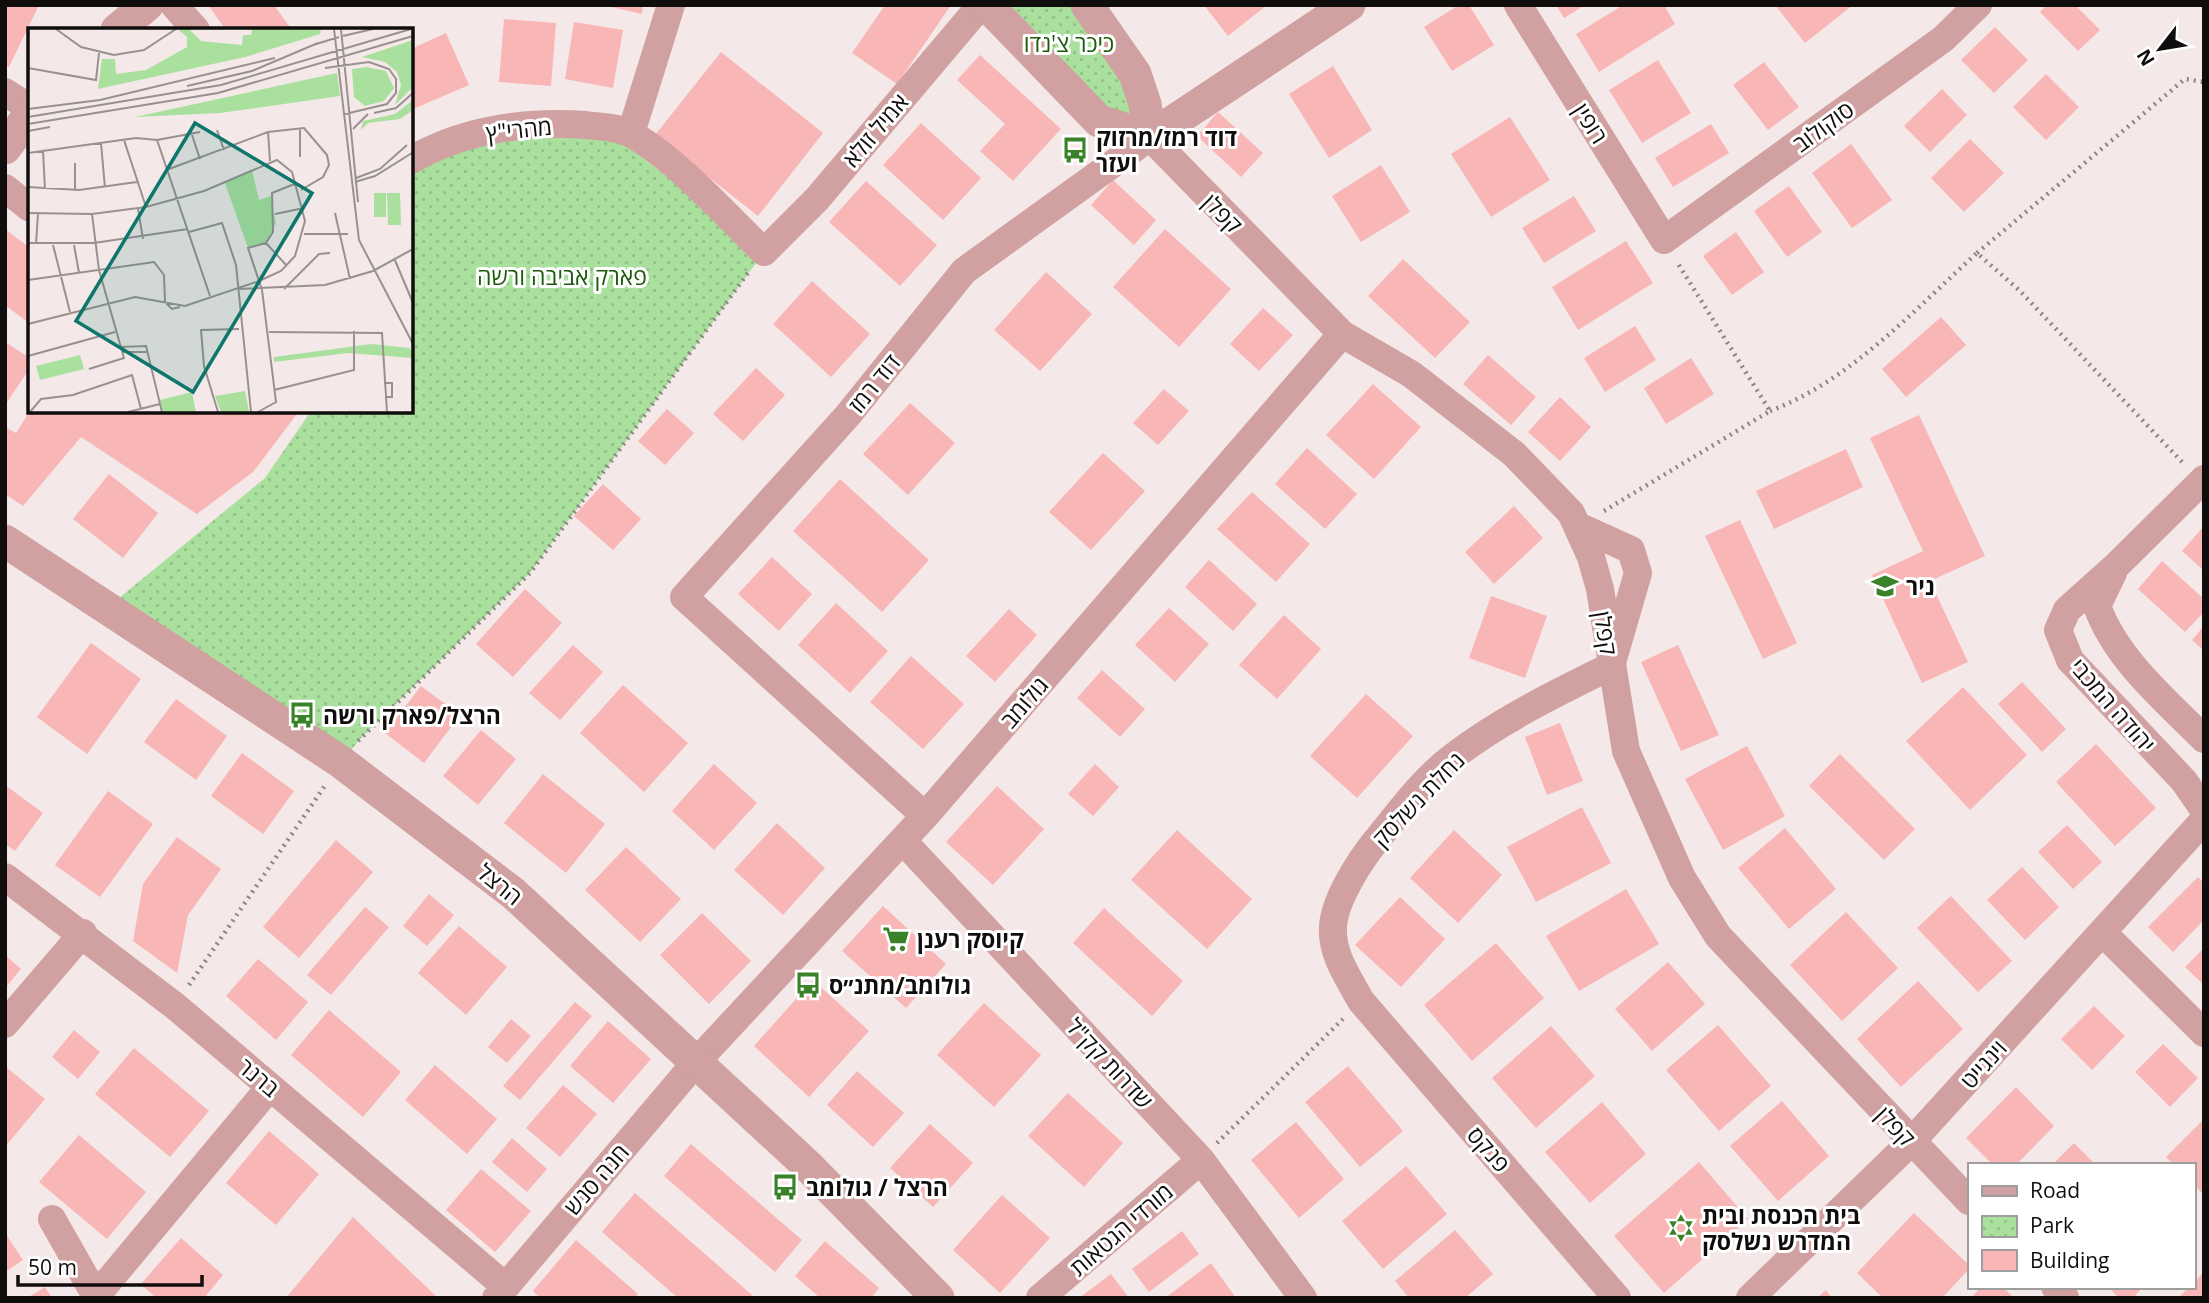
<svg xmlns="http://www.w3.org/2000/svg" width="2209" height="1303" viewBox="0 0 2209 1303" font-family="'Open Sans','Noto Sans Hebrew',sans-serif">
	<defs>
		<pattern id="park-dots" width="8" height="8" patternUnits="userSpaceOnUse" patternTransform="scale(1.75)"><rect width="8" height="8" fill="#aae09e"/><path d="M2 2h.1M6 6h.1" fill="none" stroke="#91bf87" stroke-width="1.8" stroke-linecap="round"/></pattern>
	</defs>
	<rect width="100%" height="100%" fill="#f4e9e8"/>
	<path fill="url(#park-dots)" d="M987,5H1087L1145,104L1115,128Z
		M603,127L764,252L530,573L361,738L341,762L107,608L265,478L311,411H411V160L423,153Z"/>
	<path fill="#f8b6b6" d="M5,5H39L9,67L5,65Z
		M208,5H274L292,30H226Z
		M603,5H643L642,14Z
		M885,5H951L897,84L852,53Z
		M1204,5H1267L1228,36Z
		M1459,5H1469L1494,45L1452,71L1424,27Z
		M1556,5H1585L1564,18Z
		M1623,5H1664L1675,24L1599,72L1576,34Z
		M1775,5H1853L1805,43Z
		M2047,5H2075L2100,30L2078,51L2040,12Z
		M504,19L556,23L551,86L499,82Z
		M574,22L623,30L613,88L565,79Z
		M1995,27L2028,60L1994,93L1961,60Z
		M446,33L469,85L411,110V49Z
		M721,52L823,133L758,216L655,135Z
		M980,55L1061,129L1013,181L980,151L1005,124L957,80Z
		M1658,60L1691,113L1642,143L1609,90Z
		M1764,62L1799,107L1768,130L1733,85Z
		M1333,66L1372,130L1329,158L1289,94Z
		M2046,74L2079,107L2046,140L2013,107Z
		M1942,89L1967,115L1930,152L1904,126Z
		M1218,112L1263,153L1241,177L1197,136Z
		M1510,117L1550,180L1491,217L1451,154Z
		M921,123L981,178L943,220L883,165Z
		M1711,124L1729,153L1673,187L1655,158Z
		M1970,139L2004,173L1964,212L1931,178Z
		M1851,144L1892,200L1852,228L1812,173Z
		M1381,165L1410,212L1361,242L1332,196Z
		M1113,180L1156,220L1134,245L1091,205Z
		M866,181L937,245L900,286L829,222Z
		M1789,186L1822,232L1787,257L1754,211Z
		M1574,196L1596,231L1544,263L1522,228Z
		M5,229L30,248V324L5,305Z
		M1165,229L1231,289L1179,347L1113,287Z
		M1736,232L1764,272L1732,295L1703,256Z
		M1626,241L1653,283L1578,330L1552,287Z
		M1403,259L1470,322L1435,358L1368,296Z
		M1046,272L1092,314L1040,371L994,330Z
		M812,281L870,334L831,377L773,324Z
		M1263,308L1293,335L1259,371L1230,344Z
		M1941,317L1966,345L1906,397L1882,369Z
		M1635,326L1656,360L1605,392L1584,358Z
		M5,342L30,358V368L5,405Z
		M1488,355L1536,397L1511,425L1463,384Z
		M1691,358L1714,394L1666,424L1644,388Z
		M756,368L785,395L743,441L713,414Z
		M1373,384L1421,427L1374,479L1326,435Z
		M1164,389L1189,411L1158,445L1133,423Z
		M1560,397L1591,427L1560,461L1528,432Z
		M910,403L955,443L908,495L863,454Z
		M667,409L694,433L665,465L638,441Z
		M30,411H294L297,414L253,472L197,514L81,437L23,506L5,494V427L16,433Z
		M1919,415L1985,556L1930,581L1968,662L1922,683L1872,575L1923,551L1870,438Z
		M1307,448L1357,494L1325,529L1275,484Z
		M1846,449L1863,487L1774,529L1756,491Z
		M1103,453L1145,491L1091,550L1049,512Z
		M109,474L158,513L123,558L73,519Z
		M840,479L929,560L882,612L793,531Z
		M603,484L641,519L613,550L574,516Z
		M1252,492L1310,544L1276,582L1217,529Z
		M1514,506L1543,538L1494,584L1465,552Z
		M1740,520L1797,643L1763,659L1705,536Z
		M2204,526V571L2182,551Z
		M772,557L812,594L779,631L738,594Z
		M1209,560L1257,604L1233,631L1185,587Z
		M2162,561L2204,599V612L2185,632L2138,589Z
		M525,589L562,623L513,677L476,644Z
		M1491,596L1547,616L1525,678L1469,658Z
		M836,603L888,651L850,693L798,645Z
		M1169,608L1209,644L1175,682L1135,645Z
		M1009,609L1037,635L995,682L966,656Z
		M1284,615L1321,649L1277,699L1239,665Z
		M2204,626V651L2192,640Z
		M91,643L141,679L87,754L37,717Z
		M573,645L603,672L560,720L529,693Z
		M1678,645L1719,735L1681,751L1641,662Z
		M911,656L964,704L923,749L870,702Z
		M1102,670L1145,709L1120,737L1077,698Z
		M2022,682L2066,729L2042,752L1998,704Z
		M623,685L688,743L644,792L580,733Z
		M421,686L460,715L424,763L385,733Z
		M1963,687L2027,755L1970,810L1906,741Z
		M1366,694L1413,736L1357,798L1310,756Z
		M176,699L227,736L196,780L144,742Z
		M1560,723L1583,781L1547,795L1525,737Z
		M481,730L516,759L478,805L443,776Z
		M2096,744L2156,808L2115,846L2056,782Z
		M1747,746L1785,816L1723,850L1685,779Z
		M242,753L294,791L263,834L211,796Z
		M1840,754L1915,829L1884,860L1809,786Z
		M714,764L757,803L714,850L672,811Z
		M1095,764L1119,787L1093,816L1068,794Z
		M543,774L605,824L566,873L504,823Z
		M5,785L43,813L15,851L5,844Z
		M997,786L1044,829L993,885L946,842Z
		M108,791L153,824L100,897L55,865Z
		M1582,807L1611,863L1536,902L1507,847Z
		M777,823L825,868L783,915L734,870Z
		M2067,825L2102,862L2073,889L2038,852Z
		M1785,828L1836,889L1789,929L1738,868Z
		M1177,830L1252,899L1207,949L1131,880Z
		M1454,830L1502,875L1458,923L1410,878Z
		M177,837L221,869L188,915L177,973L133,941L143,884Z
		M336,840L373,872L299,958L263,927Z
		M626,847L681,899L640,942L585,890Z
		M2022,867L2059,907L2025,940L1987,900Z
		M2198,877L2204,883V920L2173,952L2148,927Z
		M1626,889L1659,944L1579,991L1546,936Z
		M429,894L454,915L427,946L403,926Z
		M1951,896L2012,961L1978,992L1917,928Z
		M1400,897L1445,939L1401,987L1355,945Z
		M883,906L946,964L906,1008L842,951Z
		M365,907L389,927L331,995L307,975Z
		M1104,908L1183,981L1152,1016L1073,943Z
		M1846,912L1898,968L1842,1021L1790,965Z
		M702,913L751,961L709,1004L660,955Z
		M459,926L507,967L466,1015L418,973Z
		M1496,943L1544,998L1472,1061L1424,1005Z
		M2204,948V985L2185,967Z
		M5,955L21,969L5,988Z
		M258,959L308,1002L276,1040L226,996Z
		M1668,962L1705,1004L1652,1051L1615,1009Z
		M813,980L869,1031L809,1097L754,1046Z
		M1918,981L1963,1029L1901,1087L1857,1039Z
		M575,1002L592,1016L520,1100L503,1086Z
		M984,1003L1041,1055L994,1107L937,1055Z
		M2094,1006L2125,1036L2092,1070L2061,1039Z
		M329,1010L401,1072L363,1117L291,1055Z
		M511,1019L531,1036L507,1063L488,1047Z
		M608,1021L651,1059L613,1103L570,1066Z
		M1718,1025L1771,1086L1719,1131L1666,1070Z
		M1551,1026L1595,1076L1536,1128L1492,1078Z
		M74,1030L100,1052L78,1079L52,1057Z
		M2163,1044L2198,1078L2170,1107L2135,1072Z
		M134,1048L209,1111L170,1157L95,1094Z
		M435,1065L497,1119L467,1154L405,1100Z
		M5,1066L45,1099L5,1147Z
		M1348,1066L1403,1131L1360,1167L1305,1102Z
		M857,1071L904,1113L873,1147L827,1105Z
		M563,1085L597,1114L560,1157L526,1128Z
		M2016,1087L2054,1126L2016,1165H1993L1966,1138Z
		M1068,1093L1123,1143L1084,1187L1028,1136Z
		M1782,1101L1829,1156L1778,1201L1730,1146Z
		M1602,1102L1646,1154L1590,1203L1545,1152Z
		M2204,1119V1190L2201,1192L2193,1184V1165H2174L2166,1157Z
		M1296,1122L1344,1179L1299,1218L1251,1160Z
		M930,1124L973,1163L933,1207L890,1168Z
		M269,1131L319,1174L276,1225L226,1183Z
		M79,1135L146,1192L107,1239L39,1182Z
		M512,1138L547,1169L527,1192L492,1162Z
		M2074,1143L2096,1165H2052Z
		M691,1144L802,1240L775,1272L664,1176Z
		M1699,1162L1748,1219L1664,1293L1614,1236Z
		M1406,1166L1447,1214L1383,1269L1342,1221Z
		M481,1169L531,1211L495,1252L446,1210Z
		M635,1193L752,1295L749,1298H678L602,1232Z
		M1002,1195L1050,1238L1000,1293L953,1250Z
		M1914,1213L1969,1265V1269L1942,1298H1883L1857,1273Z
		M353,1217L438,1298H286Z
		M1455,1230L1493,1274L1465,1298H1409L1395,1281Z
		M1182,1231L1199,1254L1149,1292L1132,1269Z
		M5,1233L23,1260L5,1272Z
		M181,1238L223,1275L204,1298H156L141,1284Z
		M576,1240L638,1294L635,1298H540L533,1291Z
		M825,1241L879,1288L871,1298H820L795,1276Z
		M1211,1263L1236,1298H1165Z
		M2204,1272V1298H2178L2189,1287H2193V1283Z
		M1111,1274L1129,1298H1079Z
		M45,1287L52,1298H27Z
		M1981,1287H2003L2014,1298H1971Z
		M2108,1287H2143L2133,1298H2119Z
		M1826,1290L1832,1298H1817Z"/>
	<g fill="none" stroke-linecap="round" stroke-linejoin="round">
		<path stroke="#8d8685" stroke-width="4.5" stroke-dasharray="2 5" stroke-linecap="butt" d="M1977,253L2185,79L2204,82
			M1770,411C1850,381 1914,310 1977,253L2020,291L2184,464
			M1604,511L1770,411L1677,262
			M358,741L530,573L750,270
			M189,985L326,784
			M1217,1143L1343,1019"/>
		<path stroke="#d1a1a1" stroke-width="28" d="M174,5L196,30
			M1518,5L1664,240L1943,39L1978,5
			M5,92L30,108
			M631,133L671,5
			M411,160C465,129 525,121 586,125C600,127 620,127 633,135C678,161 726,215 764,252L817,199L981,5
			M5,188L30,208
			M2204,479L2115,567L2067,610L2058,630L2070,660L2184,781L2204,810
			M1578,526L1631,550L1638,573L1611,666C1557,693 1502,719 1454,756C1424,778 1399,813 1375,842C1359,862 1334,901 1333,927C1331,954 1349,979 1361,1001L1617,1298
			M2113,573L2097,606C2116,659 2165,700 2204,739
			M925,816L684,597L848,415L964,271L1150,137L1342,334L1411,374L1514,454L1571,513L1591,557L1600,589L1626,751L1682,878L1718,936L1969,1201
			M903,841L1201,1160L1303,1298
			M5,877L175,1006L505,1286
			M2103,933L2204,1033
			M5,1024L83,933
			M52,1219L97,1298
			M2055,1287L2065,1298
			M96,1296L270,1087
			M496,1298L697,1061L925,816L1342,334
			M1040,1298L1201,1160
			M1750,1298L1911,1142L2204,820"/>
		<path stroke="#d1a1a1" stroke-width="33" d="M987,5L1099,121L1150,137
			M1087,5L1135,74L1145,104L1150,137
			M117,30L147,5
			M1150,137L1349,5
			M5,148L30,114
			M5,541L341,762L513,893L807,1165L938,1298"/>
	</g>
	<defs>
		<g id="bus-bare" transform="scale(2.1)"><path d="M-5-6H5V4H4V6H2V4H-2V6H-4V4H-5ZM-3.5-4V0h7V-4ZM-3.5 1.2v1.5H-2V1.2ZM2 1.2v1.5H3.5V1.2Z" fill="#398228" stroke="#fff" stroke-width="2.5" paint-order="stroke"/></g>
		<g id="school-bare" transform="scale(2.1)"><path d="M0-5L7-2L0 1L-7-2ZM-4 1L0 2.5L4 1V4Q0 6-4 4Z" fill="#398228" stroke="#fff" stroke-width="2.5" paint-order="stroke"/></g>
		<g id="supermarket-bare" transform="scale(2.1)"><path d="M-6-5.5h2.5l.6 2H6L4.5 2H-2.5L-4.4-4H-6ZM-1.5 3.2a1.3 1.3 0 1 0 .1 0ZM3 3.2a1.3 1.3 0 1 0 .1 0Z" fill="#398228" stroke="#fff" stroke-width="2.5" paint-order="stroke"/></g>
		<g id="synagogue-bare" transform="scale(2.1)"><path d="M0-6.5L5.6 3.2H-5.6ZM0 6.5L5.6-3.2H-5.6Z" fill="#398228" stroke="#fff" stroke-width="2.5" paint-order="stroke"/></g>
	</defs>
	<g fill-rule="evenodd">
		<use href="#bus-bare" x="1075" y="150"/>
		<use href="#school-bare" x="1885" y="586"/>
		<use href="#bus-bare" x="302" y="715"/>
		<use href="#supermarket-bare" x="896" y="939"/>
		<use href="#bus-bare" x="808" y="985"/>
		<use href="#bus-bare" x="785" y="1187"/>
		<use href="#synagogue-bare" x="1681" y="1228"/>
	</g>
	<g text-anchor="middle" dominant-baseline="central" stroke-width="6" stroke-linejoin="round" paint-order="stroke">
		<g font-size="23" fill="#1d5b0b" stroke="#fff">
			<text x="1069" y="43">כיכר צ'נדו</text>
			<text x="562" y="276">פארק אביבה ורשה</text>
		</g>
		<g font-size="23" fill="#100d0d" stroke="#fff">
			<text transform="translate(1591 123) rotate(58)">רופין</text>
			<text transform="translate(1823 126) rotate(-36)">סוקולוב</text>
			<text transform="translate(519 129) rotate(-6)">מהרי"ץ</text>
			<text transform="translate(875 130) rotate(-50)">אמיל זולא</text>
			<text transform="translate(1223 213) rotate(45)">קפלן</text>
			<text transform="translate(874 383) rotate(-51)">דוד רמז</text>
			<text transform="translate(1606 633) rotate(81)">קפלן</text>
			<text transform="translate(1024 702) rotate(-49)">גולומב</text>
			<text transform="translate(2113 705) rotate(49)">יהודה המכבי</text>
			<text transform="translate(1418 799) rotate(-46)">נחלת נשלסק</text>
			<text transform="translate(500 884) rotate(39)">הרצל</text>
			<text transform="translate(1110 1063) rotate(47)">שדרות קק"ל</text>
			<text transform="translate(1983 1064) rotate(-48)">וינגייט</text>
			<text transform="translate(259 1077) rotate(40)">ברנר</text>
			<text transform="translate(1896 1126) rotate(47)">קפלן</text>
			<text transform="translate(1489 1149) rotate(49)">פנקס</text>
			<text transform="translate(596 1179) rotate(-49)">חנה סנש</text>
			<text transform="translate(1121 1229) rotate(-41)">מורדי הגטאות</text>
		</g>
		<g font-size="23" font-weight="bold" fill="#100d0d" stroke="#fff" text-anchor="start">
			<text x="1096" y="137">דוד רמז/מרזוק<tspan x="1096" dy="26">ועזר</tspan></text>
			<text x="1906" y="586">ניר</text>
			<text x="323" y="715">הרצל/פארק ורשה</text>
			<text x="917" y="939">קיוסק רענן</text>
			<text x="829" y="985">גולומב/מתנ״ס</text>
			<text x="806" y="1187">הרצל / גולומב</text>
			<text x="1702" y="1215">בית הכנסת ובית<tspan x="1702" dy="26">המדרש נשלסק</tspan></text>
		</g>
	</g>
	<g transform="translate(28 28)">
		<rect width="385" height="385" fill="#f4e9e8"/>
		<path d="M385,12V59L367,77L373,57L369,44L357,34L334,29ZM339,39L358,43L366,60L356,73L337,78L326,69L324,41ZM385,72V82L372,91L340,95L333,102L335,93L367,86ZM346,165H358V189H346ZM359,165H372L373,197H360Z" fill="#aae09e"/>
		<path d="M150,1H161L173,13L214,17L215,7H223L224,1H293L292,6L217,29L70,61L74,31H87L88,46L118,42L159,19V9ZM309,45L312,68L192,85L107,89ZM224,142L231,172L243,168L248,195L238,215L220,220L197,155ZM343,316L382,320L385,330L320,325L246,334V329ZM52,327L56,341L12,352L8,338ZM217,363L221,384H193L187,368ZM164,364L168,384H135L132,372Z" fill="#aae09e"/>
		<path fill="none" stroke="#999190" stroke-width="2" d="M28,1L53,19L86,27L116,22L148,1M306,1L331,212L385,316M313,1L330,174M315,8L345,1M285,17L311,9M0,40L68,52L71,25M297,40L341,34L361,41L368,51V65L359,76L317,86M159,58L224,43L290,15M0,81L72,72L247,30M346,85L368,80L385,65M0,89L193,57L383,1M0,96L190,65L385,8M272,100V129M325,101L340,86M189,102L196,122M0,103L22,99M163,104L172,131M240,104L242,133M96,112L118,179M129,112L172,104M73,115L77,160M15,123L17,161M0,125L108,110L129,112L182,268M47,135V162M141,141L240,104L276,100L299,127L301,137L295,149L273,162M328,150L352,141L379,117M327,154L347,148L384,125M0,159L51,162L109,154M110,181L115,211M0,185L64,186L118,179L176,163L249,132L264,144L277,193L267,228L253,243L231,253L157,278L107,269L0,296M307,185L322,251M247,186L276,180M161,204L194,195L208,237L223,384M276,206H320M0,215H66L160,201M238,215L259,238M8,216L10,186M25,217L42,284M46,217L51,245M366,230L385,275M0,252L126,234L136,247L137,274L144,281L152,279M210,261L297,257L345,243L385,221M256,261L291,226L302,225M241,304L354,305L359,384M92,319L118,318L134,384M94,324H119M0,328L87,304M61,341L96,330L71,242L64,186M356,355H364V369H357M246,362L326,342V303M2,384L13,371L45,367L104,347L113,381M100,384L132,376M190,384L176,338L173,302L211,301M230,384L248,374L234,262L220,220L238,215L245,204L244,165L269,155"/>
		<path fill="#0f766e" fill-opacity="0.15" stroke="#0f766e" stroke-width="3.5" d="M167,95L284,165L165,364L48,293Z"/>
		<rect width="385" height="385" fill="none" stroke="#100d0d" stroke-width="3.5"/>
	</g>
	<rect width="2209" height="1303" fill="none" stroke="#100d0d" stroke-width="14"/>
	<rect x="1968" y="1163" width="228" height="126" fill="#ffffff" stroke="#9f9e9e" stroke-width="2"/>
	<rect x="1982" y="1186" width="35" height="10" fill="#d1a1a1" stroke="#9f9e9e" stroke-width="2"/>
	<text x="2030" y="1198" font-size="21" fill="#100d0d">Road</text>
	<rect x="1982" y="1216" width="35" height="21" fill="url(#park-dots)" stroke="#9f9e9e" stroke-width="2"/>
	<text x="2030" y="1233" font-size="21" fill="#100d0d">Park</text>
	<rect x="1982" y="1250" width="35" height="21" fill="#f8b6b6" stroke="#9f9e9e" stroke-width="2"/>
	<text x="2030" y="1268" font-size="21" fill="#100d0d">Building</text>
	<g transform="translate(2160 49) rotate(239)" stroke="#ffffff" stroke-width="5" paint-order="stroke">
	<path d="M0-5L12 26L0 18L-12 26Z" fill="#100d0d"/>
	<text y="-10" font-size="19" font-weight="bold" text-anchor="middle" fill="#100d0d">N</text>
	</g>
	<path d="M18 1275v10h184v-10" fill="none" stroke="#100d0d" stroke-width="3.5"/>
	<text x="28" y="1275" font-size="21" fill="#100d0d" stroke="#ffffff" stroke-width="5" paint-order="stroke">50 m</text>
</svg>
